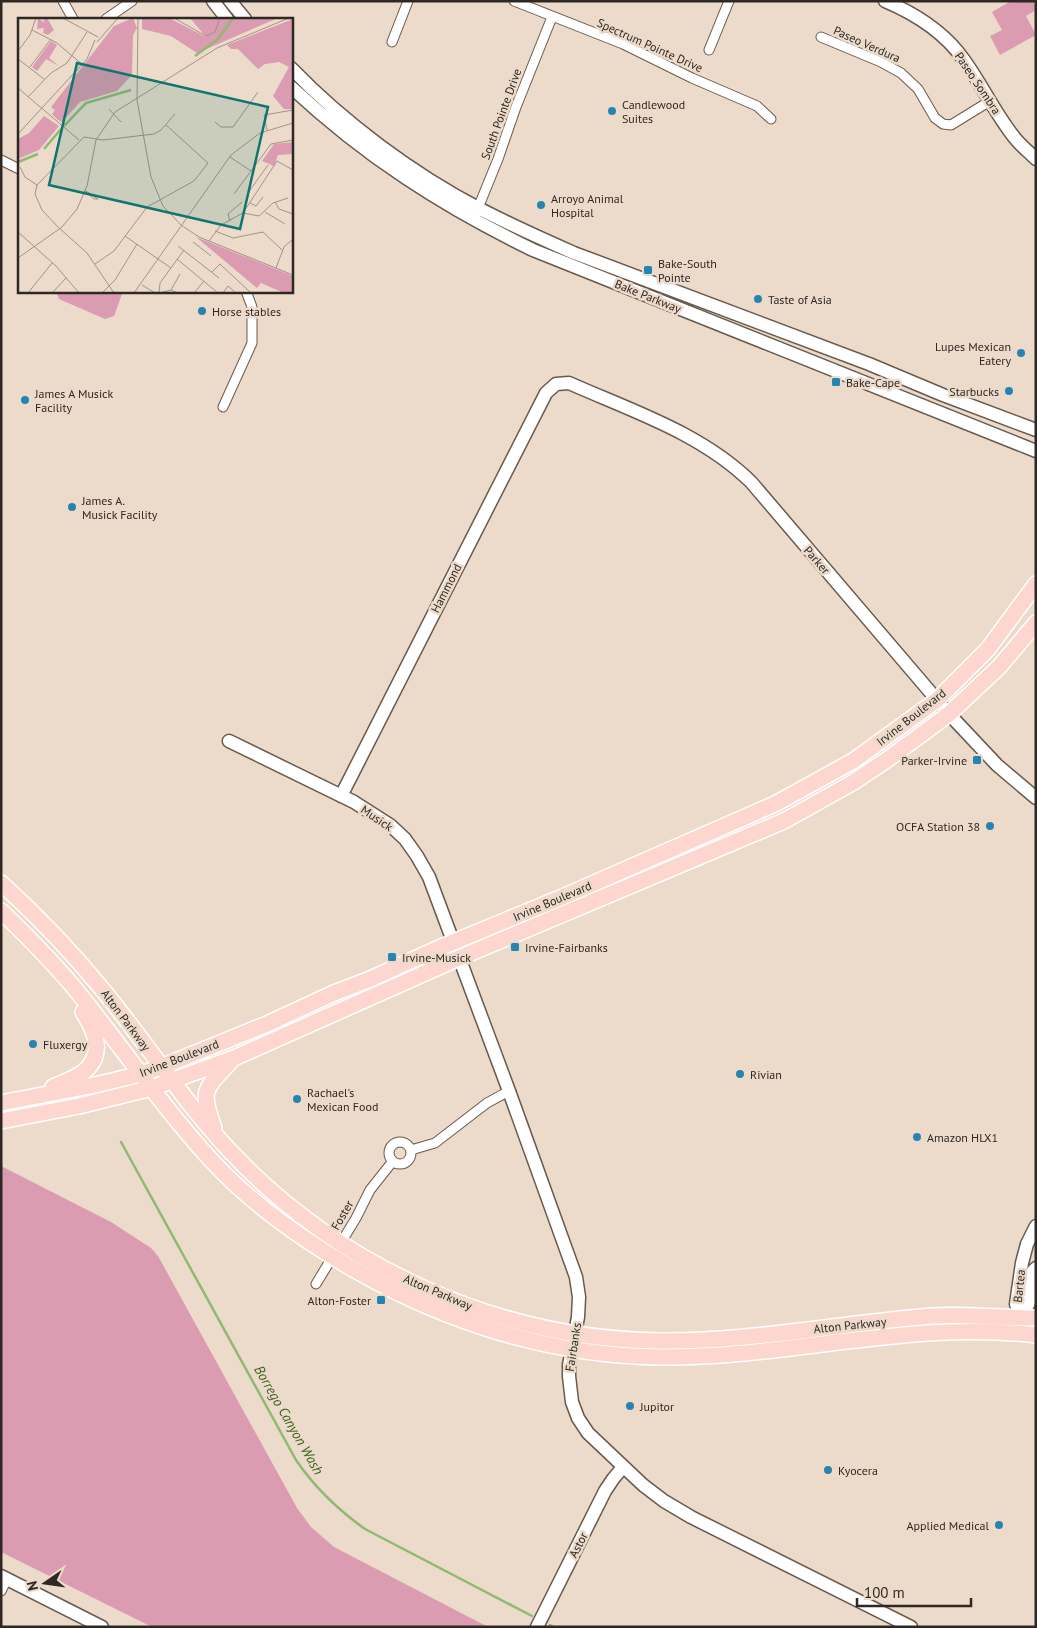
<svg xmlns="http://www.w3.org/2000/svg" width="1037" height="1628" viewBox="0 0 1037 1628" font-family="'PT Sans',sans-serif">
	<rect width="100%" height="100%" fill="#ecdbcb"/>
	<path fill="#db9bb0" d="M1011,1H1034L1036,10L1026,16L1036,35L1000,55L990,36L1002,30L992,12Z
		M56,291H123L114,316L105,319L59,299Z
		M1,1166L111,1222L151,1248L158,1256L297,1508L311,1527L334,1547L488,1627H152L1,1552Z"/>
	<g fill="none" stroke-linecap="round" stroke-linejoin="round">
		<path stroke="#90b972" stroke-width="2.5" d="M121,1142L296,1460C315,1488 337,1509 365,1529L532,1616
			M550,1625L554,1627"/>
		<g stroke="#685a4c" stroke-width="11">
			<path id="street" d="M63,1L73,19
				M514,1L623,44L692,78L757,106L771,119
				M106,19L132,1
				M821,37L881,62L901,73L918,89L935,118L943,124L951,125L990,101
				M392,42L408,1
				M709,50L729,1
				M1,160L19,169
				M476,213L498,159L516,107L552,17
				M223,407L252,343V307L246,291
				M389 1153a11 11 0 1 1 22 0a11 11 0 1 1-22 0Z
				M411,1150L435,1143L487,1103L509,1091
				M316,1284L356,1218L370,1190L393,1161
				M1,1591L7,1579"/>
		</g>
		<g stroke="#685a4c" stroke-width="15">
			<path id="secondary" d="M213,1L227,19
				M230,1L245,19
				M885,1C916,14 945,33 964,60C982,85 995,113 1014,137C1020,145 1029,152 1036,159
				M291,68C344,123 413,174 480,209C511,225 542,239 574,253L869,364L943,395L1036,430
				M291,87C365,156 442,206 533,250L1036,451
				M229,741L354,802L390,825L405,839L417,856L429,877L509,1091L576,1277L579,1297L578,1317L569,1365V1376L572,1402L578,1418L588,1433L643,1485L664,1501L691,1517L911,1627
				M341,796L546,393L556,384L569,383C632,411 701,433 751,482L949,714L997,765L1036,798
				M1020,1318L1016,1304L1022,1263L1027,1244L1036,1226
				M1019,1322L1029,1303L1033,1271L1036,1268
				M1,1576L102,1627
				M537,1627L605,1491L613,1479L623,1467"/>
		</g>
		<g stroke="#fff" stroke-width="18">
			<path id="primary" d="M1,883C37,916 71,951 102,989C146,1042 183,1101 230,1151C340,1268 499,1339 659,1341C751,1342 841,1323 932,1316C967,1314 1001,1318 1036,1318
				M1,911C29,938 56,965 80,995C124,1050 164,1109 212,1161C245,1197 284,1226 325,1252C426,1316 541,1356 662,1357C787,1358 911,1320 1036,1335
				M53,1087C62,1083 73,1079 81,1074C106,1056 96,1032 83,1012
				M1,1103L95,1085L141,1074L161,1067L267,1024L334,993L368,980L439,948L560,898L775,804L853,761L937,700L988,649L1036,584
				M1,1121L79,1106L152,1088L234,1058L459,958L784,821L852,783L888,759L949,714L999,667L1036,623
				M214,1128C200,1090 204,1090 231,1061"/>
		</g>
		<use href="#street" stroke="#fff" stroke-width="9"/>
		<use href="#secondary" stroke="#fff" stroke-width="12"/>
		<use href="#primary" stroke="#fcd6cf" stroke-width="15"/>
	</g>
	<g fill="#2784b1" stroke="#ecdbcb" stroke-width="2">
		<circle cx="612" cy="111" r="5"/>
		<circle cx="541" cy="205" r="5"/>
		<rect x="643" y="265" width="10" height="10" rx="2.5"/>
		<circle cx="758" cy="299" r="5"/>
		<circle cx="202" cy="311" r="5"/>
		<circle cx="1021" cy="353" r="5"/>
		<rect x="831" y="377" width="10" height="10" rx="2.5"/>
		<circle cx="1009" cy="391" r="5"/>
		<circle cx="25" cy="400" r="5"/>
		<circle cx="72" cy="507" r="5"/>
		<rect x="972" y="755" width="10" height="10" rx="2.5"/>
		<circle cx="990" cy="826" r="5"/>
		<rect x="510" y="942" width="10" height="10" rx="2.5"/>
		<rect x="387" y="952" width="10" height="10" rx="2.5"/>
		<circle cx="33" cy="1044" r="5"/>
		<circle cx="740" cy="1074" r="5"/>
		<circle cx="297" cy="1099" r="5"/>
		<circle cx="917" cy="1137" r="5"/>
		<rect x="376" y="1295" width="10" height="10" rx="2.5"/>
		<circle cx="630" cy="1406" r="5"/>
		<circle cx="828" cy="1470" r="5"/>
		<circle cx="999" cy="1525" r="5"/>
	</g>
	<g text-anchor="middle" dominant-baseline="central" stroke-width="5" stroke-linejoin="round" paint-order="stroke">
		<g font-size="12" fill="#2f2822" stroke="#ecdbcb">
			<text transform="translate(867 44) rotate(24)">Paseo Verdura</text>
			<text transform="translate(650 45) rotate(24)">Spectrum Pointe Drive</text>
			<text transform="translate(978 83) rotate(56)">Paseo Sombra</text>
			<text transform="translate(501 114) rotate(-70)">South Pointe Drive</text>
			<text transform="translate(648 296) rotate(22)">Bake Parkway</text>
			<text transform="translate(817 560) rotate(49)">Parker</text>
			<text transform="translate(446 588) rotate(-63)">Hammond</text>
			<text transform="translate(911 717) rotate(-38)">Irvine Boulevard</text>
			<text transform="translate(377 818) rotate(34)">Musick</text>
			<text transform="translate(552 901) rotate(-23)">Irvine Boulevard</text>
			<text transform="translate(126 1020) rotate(53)">Alton Parkway</text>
			<text transform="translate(179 1058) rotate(-21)">Irvine Boulevard</text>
			<text transform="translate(342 1215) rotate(-60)">Foster</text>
			<text transform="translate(1019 1286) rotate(-84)">Bartea</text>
			<text transform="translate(438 1292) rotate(23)">Alton Parkway</text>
			<text transform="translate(850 1325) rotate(-6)">Alton Parkway</text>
			<text transform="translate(573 1347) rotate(-81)">Fairbanks</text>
			<text transform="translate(578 1545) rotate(-63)">Astor</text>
		</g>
		<g font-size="12" fill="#2f2822" stroke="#ecdbcb" text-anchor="start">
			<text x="622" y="104">Candlewood<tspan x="622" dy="14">Suites</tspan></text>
			<text x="551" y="198">Arroyo Animal<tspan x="551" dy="14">Hospital</tspan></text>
			<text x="658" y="263">Bake-South<tspan x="658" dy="14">Pointe</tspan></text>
			<text x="768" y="299">Taste of Asia</text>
			<text x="212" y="311">Horse stables</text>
			<text x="1011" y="346" text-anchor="end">Lupes Mexican<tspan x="1011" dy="14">Eatery</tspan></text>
			<text x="846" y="382">Bake-Cape</text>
			<text x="999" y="391" text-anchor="end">Starbucks</text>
			<text x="35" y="393">James A Musick<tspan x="35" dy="14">Facility</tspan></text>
			<text x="82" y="500">James A.<tspan x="82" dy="14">Musick Facility</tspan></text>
			<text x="967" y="760" text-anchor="end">Parker-Irvine</text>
			<text x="980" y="826" text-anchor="end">OCFA Station 38</text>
			<text x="525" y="947">Irvine-Fairbanks</text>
			<text x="402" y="957">Irvine-Musick</text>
			<text x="43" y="1044">Fluxergy</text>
			<text x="750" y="1074">Rivian</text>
			<text x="307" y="1092">Rachael's<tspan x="307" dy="14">Mexican Food</tspan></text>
			<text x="927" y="1137">Amazon HLX1</text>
			<text x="371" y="1300" text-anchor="end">Alton-Foster</text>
			<text x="640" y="1406">Jupitor</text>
			<text x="838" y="1470">Kyocera</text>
			<text x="989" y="1525" text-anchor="end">Applied Medical</text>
		</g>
		<g font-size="14" font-style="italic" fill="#3e641c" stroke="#ecdbcb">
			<text transform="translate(289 1420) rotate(60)">Borrego Canyon Wash</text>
		</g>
	</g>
	<g transform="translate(18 18)">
		<rect width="275" height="275" fill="#ecdbcb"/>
		<path d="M20,0L27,5L25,1L29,0L36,12L30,17L25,15L26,10L19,11ZM115,0L119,10L115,17L114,57L99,73L62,84L44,104L40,102L34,96L37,92L33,89L96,8ZM172,0H260L179,35L153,18L124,11V1H153L188,19ZM275,1V91H266L255,78L271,49L261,44L247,46L240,51L220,31H213L209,27ZM33,23L39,27L31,40L41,48L28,41L19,53L14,49ZM26,98L41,108L21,132L0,141V121L11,115ZM275,124V136L260,137L256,148L244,143L256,126ZM178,219L275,258V275H266L243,265L239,270Z" fill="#db9bb0"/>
		<path fill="none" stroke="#90b972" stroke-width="2.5" d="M177,38L200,21L215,0M46,108L68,85L113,72M26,131L44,110M0,144L20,136"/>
		<path fill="none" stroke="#a09387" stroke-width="1" d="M45,0L80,19M120,0L119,82L133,159L145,188L163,207L181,219L275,257M156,0L188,18L197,14L202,0M14,12L39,25L65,47M79,24L100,0M0,33L12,17L18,0M0,41L26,61M12,49L33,21M0,70L61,122M10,79L33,55L49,45L69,14M91,91L103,104M197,104L203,109H215L240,74M249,112L246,97L275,92M0,116L69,41L77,22M212,139L233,153M2,149L7,159L19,167M19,167L66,119L85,122L136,116L143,112L157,96M19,167L17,176L24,192L40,209M66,172L76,181H80L68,173M230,175L250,147M216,176L253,126L275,122M257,184L261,191L275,196M232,185L238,188L245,179M247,194L267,206M225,195L241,198L255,185L270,180M212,203L210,196L224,184M40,209L69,235L96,275M197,213L215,220L245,214L264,232M0,214L38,248L61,275M107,218L153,250M191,223L203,207L225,195L259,143L275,152M175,224L193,238M160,228L201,260M0,240L44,209L59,191L69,168L78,122L97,94L199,30L271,0M159,241L200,275M77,246L96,233L129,189L176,163L190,145L148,107M258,250L266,229L275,221M194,254L202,246L233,275M124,267L137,275M153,272L162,256M10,275L34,245M34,275L48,260M84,275L97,262L119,226M116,275L213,137L242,115L275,105M141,275L142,265L166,232M142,275L153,272L160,275M176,275L186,263M205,275L210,268L218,275"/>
		<path fill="#0f766e" fill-opacity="0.15" stroke="#0f766e" stroke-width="2.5" d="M59,45L250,89L222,211L31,167Z"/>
		<rect width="275" height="275" fill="none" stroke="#2f2822" stroke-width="2.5"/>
	</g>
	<rect width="1037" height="1628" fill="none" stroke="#2f2822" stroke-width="5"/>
	<g transform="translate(45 1583) rotate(257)" stroke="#ecdbcb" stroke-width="4" paint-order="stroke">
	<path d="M0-4L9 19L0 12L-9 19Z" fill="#2f2822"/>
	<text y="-8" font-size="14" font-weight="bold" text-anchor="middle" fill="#2f2822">N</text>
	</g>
	<path d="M857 1598v8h114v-8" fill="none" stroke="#2f2822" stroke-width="2.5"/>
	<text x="864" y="1598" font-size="15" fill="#2f2822" stroke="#ecdbcb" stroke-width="4" paint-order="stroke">100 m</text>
</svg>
